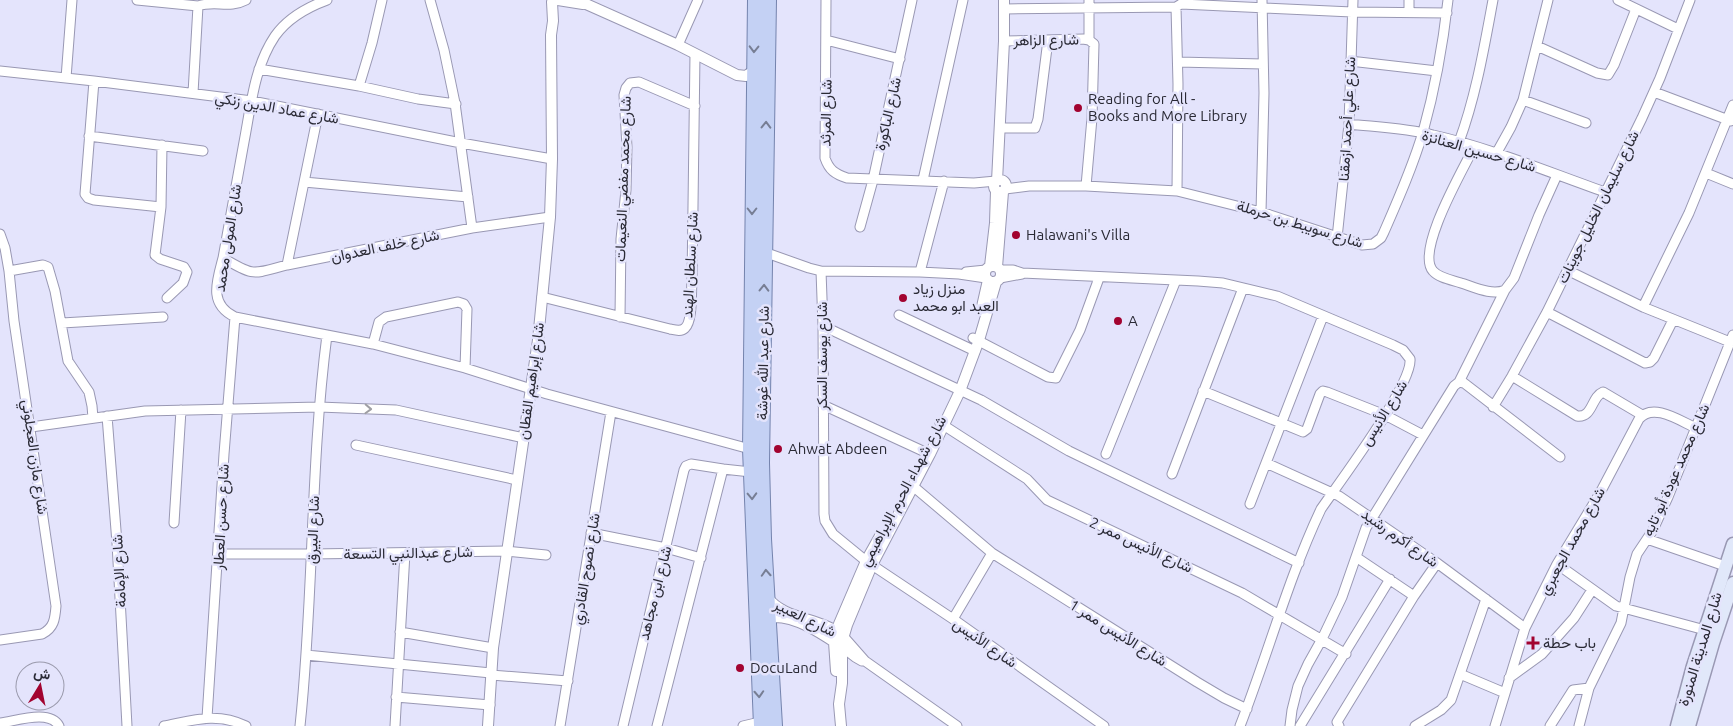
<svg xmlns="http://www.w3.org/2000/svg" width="1733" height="726" viewBox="0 0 1733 726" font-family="Ubuntu,Vazirmatn,sans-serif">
	<rect width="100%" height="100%" fill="#e4e4fc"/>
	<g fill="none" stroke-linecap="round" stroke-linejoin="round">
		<defs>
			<path id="minor" d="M137 0 198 6 193 93
				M327 0C308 7 287 19 275 36 254 67 251 106 244 142 237 180 230 219 223 258 217 281 208 304 235 317L373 344 465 368 547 394 750 449
				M430 0 444 50 455 103 472 228
				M826 0 825 158C829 170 835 174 847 178L974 183 996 181
				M1618 0 1678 29
				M1181 4 1352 12 1447 13
				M198 6C215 0 229 9 246 0
				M1176 7 1178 84 1177 191
				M1005 9 1176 7 1181 4
				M1409 12V0
				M826 40 900 59
				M1089 40V0
				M1004 41 1083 39 1089 40 1094 44 1092 118 1086 186
				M678 45 698 0
				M1537 46 1597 73 1608 75 1614 65 1636 9
				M1350 61 1437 71
				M1178 62 1263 64
				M259 69 359 86 418 99 456 104
				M0 71 94 81 252 101 461 143 552 159
				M66 78 72 0
				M94 81 85 194 88 198 94 200 161 207
				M359 86 372 43 382 0
				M1654 92 1731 121
				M1523 100 1586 123
				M1349 124C1377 127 1406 128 1433 135 1491 148 1548 172 1605 192
				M1000 128H1035L1038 119 1048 40
				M89 136 203 151
				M1459 142C1476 96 1484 48 1493 0
				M162 145 161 207 155 255 160 259 184 267 187 272 183 283 167 298
				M1474 147C1464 168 1415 251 1433 271 1439 278 1452 280 1461 283 1474 287 1492 296 1505 290
				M1496 154 1511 127 1523 100 1548 0
				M1706 173 1733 184
				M923 180 963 0
				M304 182 468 197
				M1005 189 1029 186H1086L1177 191 1261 212 1362 245 1373 244 1381 238 1384 232C1398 200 1413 166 1423 132 1435 89 1443 44 1448 0
				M1261 212 1264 93 1262 0
				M860 227 873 180 912 0
				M0 234 5 248 9 271 14 321 56 606C55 619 54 628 42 634L0 640
				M1337 238 1349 124 1353 0
				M764 252 809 268 821 271 920 272 959 274 986 278
				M223 258C255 277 252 274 287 265L472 228 550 217
				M287 265 318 114
				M1000 270H1013L1022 273 1198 281 1223 283 1277 296 1393 345 1403 350 1410 359C1413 384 1339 483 1321 509 1288 579 1268 654 1240 726
				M1567 270 1643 307 1730 342
				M9 271 43 265 48 267 55 291 68 361 89 392 92 406 93 418
				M821 271 823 326 824 514 825 521 833 534 866 561 953 619 1104 726
				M920 272 944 181
				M966 272 986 270
				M1000 278 1022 274
				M542 297 670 329C675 330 681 332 685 328 693 321 691 291 692 281L695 54
				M1643 307 1689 213 1733 105
				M1547 312 1645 363 1650 362 1654 358 1673 320
				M899 315 975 351
				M620 317 621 239 626 190 627 147 624 95 626 88 630 83 639 82 695 106
				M62 323 163 317
				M823 326 981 400 1069 451 1299 563
				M973 338 1048 377 1056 378 1080 330 1099 278
				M373 344 379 322 386 317 458 302 464 304 467 309 465 368
				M1512 376 1577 416C1593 418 1591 397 1603 392L1642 415
				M1459 382 1464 383 1560 457
				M1203 391 1303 432 1307 429 1320 394 1323 391 1327 392 1385 415 1423 435
				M823 405 925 452
				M1493 407 1512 376 1547 312 1642 118 1660 78 1690 0
				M107 416 117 543 127 726
				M940 423 1027 479 1047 500 1242 593 1346 654
				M31 427 145 411 319 407 396 410 524 438
				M356 445 517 480
				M1106 454 1176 280
				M1266 463 1339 496 1437 563 1525 628
				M723 469 751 472
				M1172 474 1243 288
				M914 487 992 553 1197 682 1224 698 1247 709
				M1250 504 1323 316
				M174 523 181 410
				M591 533 666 548 701 558
				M1647 539 1725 566
				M219 554H312L506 551 546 555
				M1356 557 1414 596
				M1557 564 1616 606 1705 630
				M953 619 992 553
				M400 632 493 648
				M843 636 865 661 957 726
				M842 647 855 657 862 661
				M306 655 491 673
				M1460 674 1505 693
				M491 675 568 681
				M1509 678 1542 654 1574 618 1592 590
				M396 697 490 705
				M207 718 224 454 235 317
				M0 723C16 721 50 709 59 726
				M164 726C194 720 217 712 246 726
				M300 726C314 596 310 465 327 335
				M395 726 405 553
				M560 726 611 412
				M623 726 684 470 686 466 691 464 723 469 657 726
				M743 726 760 722
				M1290 726 1292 710 1298 686 1308 664 1322 639 1342 597 1366 528 1454 386 1459 382 1505 290 1514 278 1539 215 1557 175
				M1300 726 1390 579
				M1339 726 1337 722 1414 596 1437 563
				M1415 726 1441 710 1451 700 1486 599
				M1495 726 1525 628 1557 564 1600 493 1639 419C1653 402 1680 421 1696 428
				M1550 726 1573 690 1589 688
				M1579 726 1589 688 1621 623 1630 577 1637 554 1653 530 1668 497 1733 335"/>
			<path id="tertiary" d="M558 0 583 4
				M577 0 678 45 737 75 746 76 753 71
				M994 186a6 6 0 1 1 12 0a6 6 0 1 1-12 0Z
				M997 181 1004 41V0
				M985 274a8 8 0 1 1 16 0a8 8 0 1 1-16 0Z
				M990 266 995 223 996 191
				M997 267 1003 192
				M981 311 988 280
				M768 598C783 619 820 618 840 634
				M769 624 773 617C796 616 821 633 839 645
				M836 671 834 642 836 631 866 561 880 536
				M488 726 493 648 538 340 550 217 552 159 551 35 553 21 552 2
				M841 726 839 704 842 683V642L847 625 872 565 930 454 960 391 979 340 996 282"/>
			<path id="secondary" d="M1677 726 1693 666 1733 544
				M1689 726 1713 643 1733 583"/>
			<path id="primary" d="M755 0 750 449 761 726
				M769 0 762 463 764 539 775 726"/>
		</defs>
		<use href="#minor" stroke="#9998b3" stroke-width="11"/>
		<use href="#tertiary" stroke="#9998b3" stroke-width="12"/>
		<use href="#secondary" stroke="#9998b3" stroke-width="15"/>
		<use href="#primary" stroke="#7483ad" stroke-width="16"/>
		<use href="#minor" stroke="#fff" stroke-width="9"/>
		<use href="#tertiary" stroke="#fff" stroke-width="10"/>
		<use href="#secondary" stroke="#e1e8fa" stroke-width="12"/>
		<use href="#primary" stroke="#c4d1f4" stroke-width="14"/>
	</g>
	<defs><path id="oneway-chevron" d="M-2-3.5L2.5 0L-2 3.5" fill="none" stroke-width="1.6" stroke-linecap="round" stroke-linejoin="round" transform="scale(1.25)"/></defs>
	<g stroke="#777e94">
		<use href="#oneway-chevron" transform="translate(754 49) rotate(91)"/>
		<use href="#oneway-chevron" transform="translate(766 125) rotate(-89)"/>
		<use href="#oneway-chevron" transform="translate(752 211) rotate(90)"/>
		<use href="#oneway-chevron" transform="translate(764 288) rotate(-89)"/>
		<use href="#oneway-chevron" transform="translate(752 496) rotate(88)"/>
		<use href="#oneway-chevron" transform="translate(766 573) rotate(-93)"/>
		<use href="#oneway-chevron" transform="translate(759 694) rotate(87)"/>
	</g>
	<use stroke="#9f9fa4" href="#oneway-chevron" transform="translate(368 409) rotate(2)"/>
	<g fill="#a20330" stroke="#e4e4fc" stroke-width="2">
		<circle cx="1078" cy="108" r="5"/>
		<circle cx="1016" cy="235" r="5"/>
		<circle cx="903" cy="298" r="5"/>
		<circle cx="1118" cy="321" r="5"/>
		<circle cx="778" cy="449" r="5"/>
		<path d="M1530.5 635.5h5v5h5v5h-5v5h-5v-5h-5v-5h5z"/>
		<circle cx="740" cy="668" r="5"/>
	</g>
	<g text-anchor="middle" stroke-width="5" stroke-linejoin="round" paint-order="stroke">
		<g font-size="15" fill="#2a2a35" stroke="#e4e4fc">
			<text transform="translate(1046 40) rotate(-1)" y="5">شارع الزاهر</text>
			<text transform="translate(277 108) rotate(10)" y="5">شارع عماد الدين زنكي</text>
			<text transform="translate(826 113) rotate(-89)" y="5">شارع المرثد</text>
			<text transform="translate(888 114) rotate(-77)" y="5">شارع الباكورة</text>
			<text transform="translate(1347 119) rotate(-87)" y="5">شارع علي أحمد ازمقنا</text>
			<text transform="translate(1479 151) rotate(16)" y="5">شارع حسين العنانزة</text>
			<text transform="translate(623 179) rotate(-88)" y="5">شارع محمد مفضي النعيمات</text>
			<text transform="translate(1598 207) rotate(-64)" y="5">شارع سليمان الخليل جوينات</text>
			<text transform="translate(1300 224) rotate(17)" y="5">شارع سويبط بن حرملة</text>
			<text transform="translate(228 238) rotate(-81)" y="5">شارع المولى محمد</text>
			<text transform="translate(385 246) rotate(-12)" y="5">شارع خلف العدوان</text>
			<text transform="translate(690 265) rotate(-87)" y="5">شارع سلطان الهند</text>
			<text transform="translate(822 356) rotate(-90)" y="5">شارع يوسف السكر</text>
			<text transform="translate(763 363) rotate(-89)" y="5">شارع عبد الله غوشة</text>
			<text transform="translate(531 381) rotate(-82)" y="5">شارع إبراهيم القطان</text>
			<text transform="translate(1384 413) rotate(-58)" y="5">شارع الأنيس</text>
			<text transform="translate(35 457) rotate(82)" y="5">شارع مازن العجلوني</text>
			<text transform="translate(1676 470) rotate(-66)" y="5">شارع محمد عودة أبو تايه</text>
			<text transform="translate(903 491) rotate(-62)" y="5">شارع شهداء الحرم الإبراهيمي</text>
			<text transform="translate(221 517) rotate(-87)" y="5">شارع حسن العطار</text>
			<text transform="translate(313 530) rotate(-88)" y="5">شارع البيرق</text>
			<text transform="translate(1400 538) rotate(35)" y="5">شارع أكرم رشيد</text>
			<text transform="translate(1572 541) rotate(-61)" y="5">شارع محمد الجعبري</text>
			<text transform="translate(1141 545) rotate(25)" y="5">شارع الأنيس ممر 2</text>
			<text transform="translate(408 553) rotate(-1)" y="5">شارع عبدالنبي التسعة</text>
			<text transform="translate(586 569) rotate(-81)" y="5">شارع نصوح القادري</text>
			<text transform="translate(119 571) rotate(-93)" y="5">شارع الإمامة</text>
			<text transform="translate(655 593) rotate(-76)" y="5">شارع ابن مجاهد</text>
			<text transform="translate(805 618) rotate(26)" y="5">شارع العبير</text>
			<text transform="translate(1118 633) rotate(32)" y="5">شارع الأنيس ممر 1</text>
			<text transform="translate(985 643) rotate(35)" y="5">شارع الأنيس</text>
			<text transform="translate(1700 649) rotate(-73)" y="5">شارع المدينة المنورة</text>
		</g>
		<g font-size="15" fill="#2a2a35" stroke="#e4e4fc" text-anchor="start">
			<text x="1088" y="104">Reading for All -<tspan x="1088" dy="17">Books and More Library</tspan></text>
			<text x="1026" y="240">Halawani's Villa</text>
			<text x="913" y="294">منزل زياد<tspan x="913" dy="17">العبد ابو محمد</tspan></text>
			<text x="1128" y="326">A</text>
			<text x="788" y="454">Ahwat Abdeen</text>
			<text x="1543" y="648">باب حطة</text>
			<text x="750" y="673">DocuLand</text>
		</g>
	</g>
	<g transform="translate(40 686) rotate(10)"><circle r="24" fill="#e4e4fc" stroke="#9a9aac"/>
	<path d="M0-4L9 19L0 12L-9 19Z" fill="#a20330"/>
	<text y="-8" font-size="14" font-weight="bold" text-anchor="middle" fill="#2a2a35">ش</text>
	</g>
</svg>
